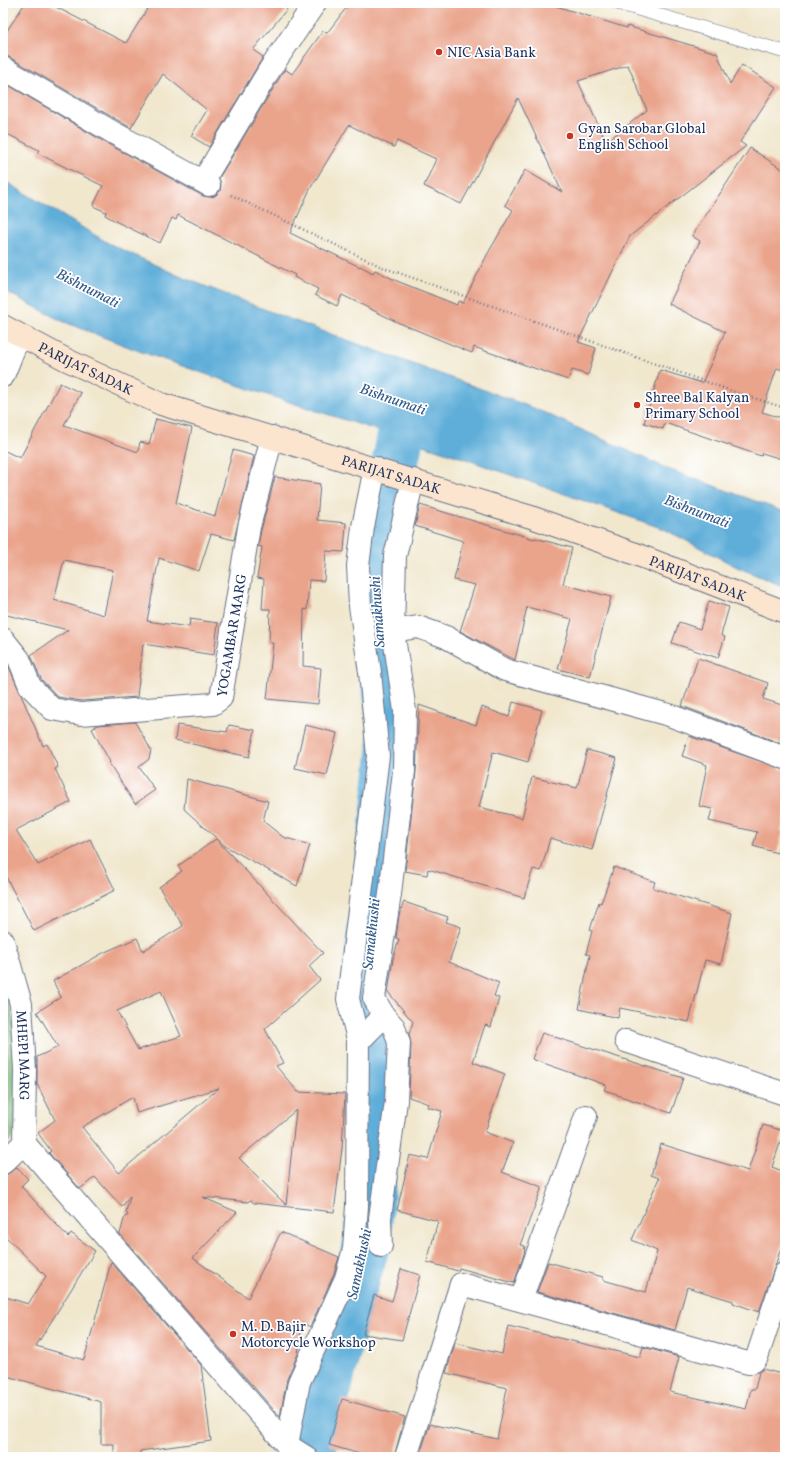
<svg xmlns="http://www.w3.org/2000/svg" width="788" height="1460" viewBox="0 0 788 1460" font-family="Vollkorn,serif">
	<rect width="100%" height="100%" fill="#fff"/>
	<filter id="ink" filterUnits="userSpaceOnUse"><feTurbulence type="fractalNoise" baseFrequency=".025" numOctaves="2"/><feDisplacementMap in="SourceGraphic" scale="8" xChannelSelector="R" yChannelSelector="G"/><feConvolveMatrix kernelMatrix="1 2 1 2 8 2 1 2 1" color-interpolation-filters="sRGB"/></filter>
	<filter id="wash" filterUnits="userSpaceOnUse"><feTurbulence type="fractalNoise" baseFrequency=".012" numOctaves="4" result="noise"/><feDisplacementMap in="SourceGraphic" scale="16" xChannelSelector="R" yChannelSelector="G"/><feGaussianBlur stdDeviation="0.9" result="paint"/><feColorMatrix in="noise" values="0 0 0 0 0 0 0 0 0 0 0 0 0 0 0 0 0 1.4 0 .05"/><feComposite in="paint" operator="in"/></filter>
	<g filter="url(#wash)">
		<rect width="100%" height="100%" fill="#f0e7cd"/>
		<path fill="#7cb675" stroke="#4c726a" d="M3 984 9 998 23 1071 13 1137 3 1148Z"/>
		<path fill="#5faed9" stroke="#3d6e9c" d="M3 180 108 243 179 276 284 317 536 409 668 469 785 512V587L739 568 664 529 454 455 246 388 139 351 62 321 3 290Z"/>
		<g fill="none" stroke-linecap="round" stroke-linejoin="round">
			<path stroke="#5faed9" stroke-width="47" d="M311 1457 348 1308 367 1243 383 1057 363 1002 391 750V727L380 647 374 567 407 404"/>
		</g>
		<g id="blocks">
			<path fill="#eaa48c" fill-rule="evenodd" d="M25 3H48L126 43 151 3H292L253 50 263 57 209 147 191 136 207 110 163 74 131 128 9 57 3 56V37Z
				M350 3H546L627 28V26L717 53 730 84 742 65 776 87 740 142 746 146 630 236 578 342 596 348 588 375 572 370 568 380 474 347 472 353 397 322 342 295 337 306 315 295 318 289 294 277 295 275 178 215 176 220 172 218 160 243 117 222 105 215 106 212 93 206 103 186 37 153 39 150 3 132V82L108 144 203 196 209 197 215 196 220 191 221 185 219 178 285 69 292 74 323 31 327 33ZM628 65 647 110 606 142 578 81ZM518 98 562 192 525 170 505 205 513 210 487 255 463 303 458 301 457 305 397 281 375 270 373 273 360 266V267L290 233 310 189 349 125 394 147 397 141 436 159 424 186 461 204Z
				M750 148 785 171V371L777 368 762 412 785 419V460L762 453 761 456 665 423 663 429 644 423 660 370 702 383 725 332 669 304 700 241 692 236Z
				M60 383 81 393 64 425 138 452 140 442 149 444 156 419 192 428 176 503 215 516 233 450 254 456 234 540 211 534 199 571 159 558 147 621 189 627 190 619 218 623 214 655 143 644 137 697 82 701 58 697 41 679 31 655 68 630 3 614V450L20 458ZM64 560 113 570 104 615 54 600Z
				M275 477 320 484 317 520 346 523 344 552 326 551 324 581 309 580 307 610 304 609 303 666 321 668 318 704 267 699 273 643H269L270 609H262L264 579 257 578 262 547 258 546 261 530Z
				M420 505 534 539 535 538 572 548 563 584 611 597 590 677 558 669 572 619 527 607 515 660 460 631 475 585 454 580 463 541 415 526Z
				M709 601 729 607 721 635 725 637 718 658 672 643 679 622 700 629Z
				M698 658 768 683 763 699 785 706V745L682 706Z
				M3 659 9 667 43 746 47 744 58 767 55 769 71 802 16 830 38 865 90 839 115 890 34 931 3 871Z
				M513 702 542 710 528 762 493 752 479 807 522 818 532 777 577 788 587 750 617 758 592 850 550 838 541 871 533 869 524 898 428 869 427 875 405 871 416 772 419 705 476 725 482 707 509 717Z
				M135 722 151 750 149 759 139 767 155 790 135 804 109 763 110 762 92 729 98 725Z
				M177 725 227 732 229 725 255 730 249 757 175 740Z
				M305 725 337 733 327 775 295 768Z
				M689 736 785 770V814L781 831 783 832 777 853 753 846 757 832 709 821 712 809 699 806 707 765 682 756Z
				M187 779 268 801 263 821 283 837 310 845 297 886 225 846 184 809Z
				M216 839 323 953 309 966 320 980 265 1029 283 1063 276 1066 298 1092 345 1094 342 1149 334 1212 254 1203 250 1200 248 1202 202 1197 237 1212 193 1258 248 1298 281 1232 339 1257 334 1274 310 1327 302 1322 298 1354 287 1379 280 1417 120 1234 124 1219 128 1215 126 1212 130 1196 122 1207 95 1177 80 1189 49 1153 51 1151 38 1133 55 1120 37 1084V1057L58 1047 37 1012 61 997 53 981 105 952 137 938 143 951 183 926 159 887 182 871 178 866ZM161 991 181 1036 138 1050 117 1011ZM219 1088 119 1173 82 1127 133 1097 137 1113ZM296 1110 286 1205 239 1158Z
				M614 867 655 882 653 888 732 913 721 964 705 960 689 1022 620 1008 618 1018 579 1009 590 955 586 954 592 931 590 930 599 902 601 903Z
				M404 902 448 917 446 922 461 927 449 962 499 983 494 996 499 998 491 1027 485 1025 473 1062 505 1074 485 1132 513 1143 502 1172 542 1187 520 1245 525 1246 524 1254 514 1283 459 1268 458 1271 427 1262 438 1221 397 1210 410 1155 428 1159 442 1111 427 1107 429 1104 409 1097 411 1044 409 1034 413 1022 388 992 393 959 399 939 396 938 399 915Z
				M542 1033 683 1078 671 1113 617 1095V1094L604 1090 606 1085 532 1059Z
				M763 1125 784 1131 772 1167 785 1172V1237L759 1312 733 1303V1301L687 1287 675 1330 537 1292 548 1262 603 1277V1280L646 1292 657 1251 632 1240 659 1178 651 1175 661 1144 748 1171Z
				M17 1167 28 1179 21 1186 68 1237 71 1233 95 1251 36 1346 84 1360 111 1262 201 1365 211 1441 140 1451V1457H114V1444H101V1402L3 1375V1296L28 1304 46 1276 3 1234V1175L11 1172Z
				M401 1269 420 1275 402 1340 363 1334 374 1295 392 1301Z
				M508 1326 640 1357 643 1347 679 1357 670 1392 746 1409 751 1389H755L759 1372 763 1369 785 1375V1457H419L430 1424 497 1439 507 1388 446 1373 455 1343 502 1354Z
				M342 1399 405 1417 394 1457H370L329 1445Z"/>
		</g>
	</g>
	<g filter="url(#ink)">
		<use href="#blocks" fill-opacity="0" stroke="#666f85" stroke-width="1"/>
		<g fill="none" stroke-linecap="round" stroke-linejoin="round">
			<defs>
				<path id="lane" d="M617 3 785 52"/>
				<g id="street">
					<path d="M3 68 114 133 209 185"/>
					<path d="M203 181 270 69 315 3"/>
					<path d="M3 376 19 336"/>
					<path d="M393 631 418 627 446 637 505 670 669 715 785 758"/>
					<path id="s1" d="M3 639 19 659 30 686 52 709 81 714 213 704 221 698 249 527 272 437"/>
					<path id="s2" d="M3 941 21 1004 25 1070 24 1143 3 1163"/>
					<path d="M358 1039 348 999 378 756 370 672 360 606 358 566 363 527 375 468"/>
					<path d="M626 1041 785 1094"/>
					<path d="M24 1143 287 1445 306 1457"/>
					<path d="M381 1246 380 1218 396 1101 399 1043 394 1027 384 1016 374 998 390 894 404 771 405 711 393 631 395 556 413 480"/>
					<path d="M521 1300 586 1116"/>
					<path d="M287 1445 299 1382 346 1278 354 1249 357 1206 358 1039 364 1036 384 1016"/>
					<path d="M406 1457 461 1284 748 1363 754 1361 757 1357 785 1273"/>
				</g>
				<g id="secondary">
					<path id="s3" d="M3 326 67 360 161 404 531 517 633 553 785 612"/>
				</g>
			</defs>
			<use href="#lane" stroke="#666f85" stroke-width="14"/>
			<use href="#street" stroke="#666f85" stroke-width="24"/>
			<use href="#secondary" stroke="#666f85" stroke-width="24"/>
			<path stroke="#666f85" stroke-width="2.5" stroke-dasharray="1 3" stroke-linecap="butt" d="M231 195 382 267 729 390 785 408"/>
			<use href="#lane" stroke="#fff" stroke-width="13"/>
			<use href="#street" stroke="#fff" stroke-width="22"/>
			<use href="#secondary" stroke="#fbe5cf" stroke-width="22"/>
		</g>
	</g>
	<g fill="#c8321e" stroke="#fff" stroke-width="1.5">
		<circle cx="439" cy="52" r="4"/>
		<circle cx="570" cy="136" r="4"/>
		<circle cx="637" cy="405" r="4"/>
		<circle cx="233" cy="1334" r="4"/>
	</g>
	<g text-anchor="middle" stroke-width="3.5" stroke-linejoin="round" paint-order="stroke">
		<g font-size="14" fill="#1b2f5e" stroke="#fff" text-anchor="start">
			<text x="447" y="57">NIC Asia Bank</text>
			<text x="578" y="133">Gyan Sarobar Global<tspan x="578" dy="16">English School</tspan></text>
			<text x="645" y="402">Shree Bal Kalyan<tspan x="645" dy="16">Primary School</tspan></text>
			<text x="241" y="1331">M. D. Bajir<tspan x="241" dy="16">Motorcycle Workshop</tspan></text>
		</g>
		<g font-size="14" fill="#1b2f5e" stroke="#fff">
			<text dy="5" stroke="none"><textPath href="#s3" startOffset="93">PARIJAT SADAK</textPath></text>
			<text dy="5" stroke="none"><textPath href="#s3" startOffset="417">PARIJAT SADAK</textPath></text>
			<text dy="5" stroke="none"><textPath href="#s3" startOffset="741">PARIJAT SADAK</textPath></text>
			<text dy="5" stroke="none"><textPath href="#s1" startOffset="322">YOGAMBAR MARG</textPath></text>
			<text dy="5" stroke="none"><textPath href="#s2" startOffset="117">MHEPI MARG</textPath></text>
		</g>
		<g font-size="15" font-style="italic" fill="#335b89" stroke="#fff">
			<text transform="translate(88 288) rotate(27)" y="5">Bishnumati</text>
			<text transform="translate(393 399) rotate(19)" y="5">Bishnumati</text>
			<text transform="translate(697 511) rotate(21)" y="5">Bishnumati</text>
			<text transform="translate(377 612) rotate(-94)" y="5">Samakhushi</text>
			<text transform="translate(371 934) rotate(-84)" y="5">Samakhushi</text>
			<text transform="translate(359 1264) rotate(-78)" y="5">Samakhushi</text>
		</g>
	</g>
	<rect width="788" height="1460" fill="none" stroke="#fff" stroke-width="16"/>
</svg>
